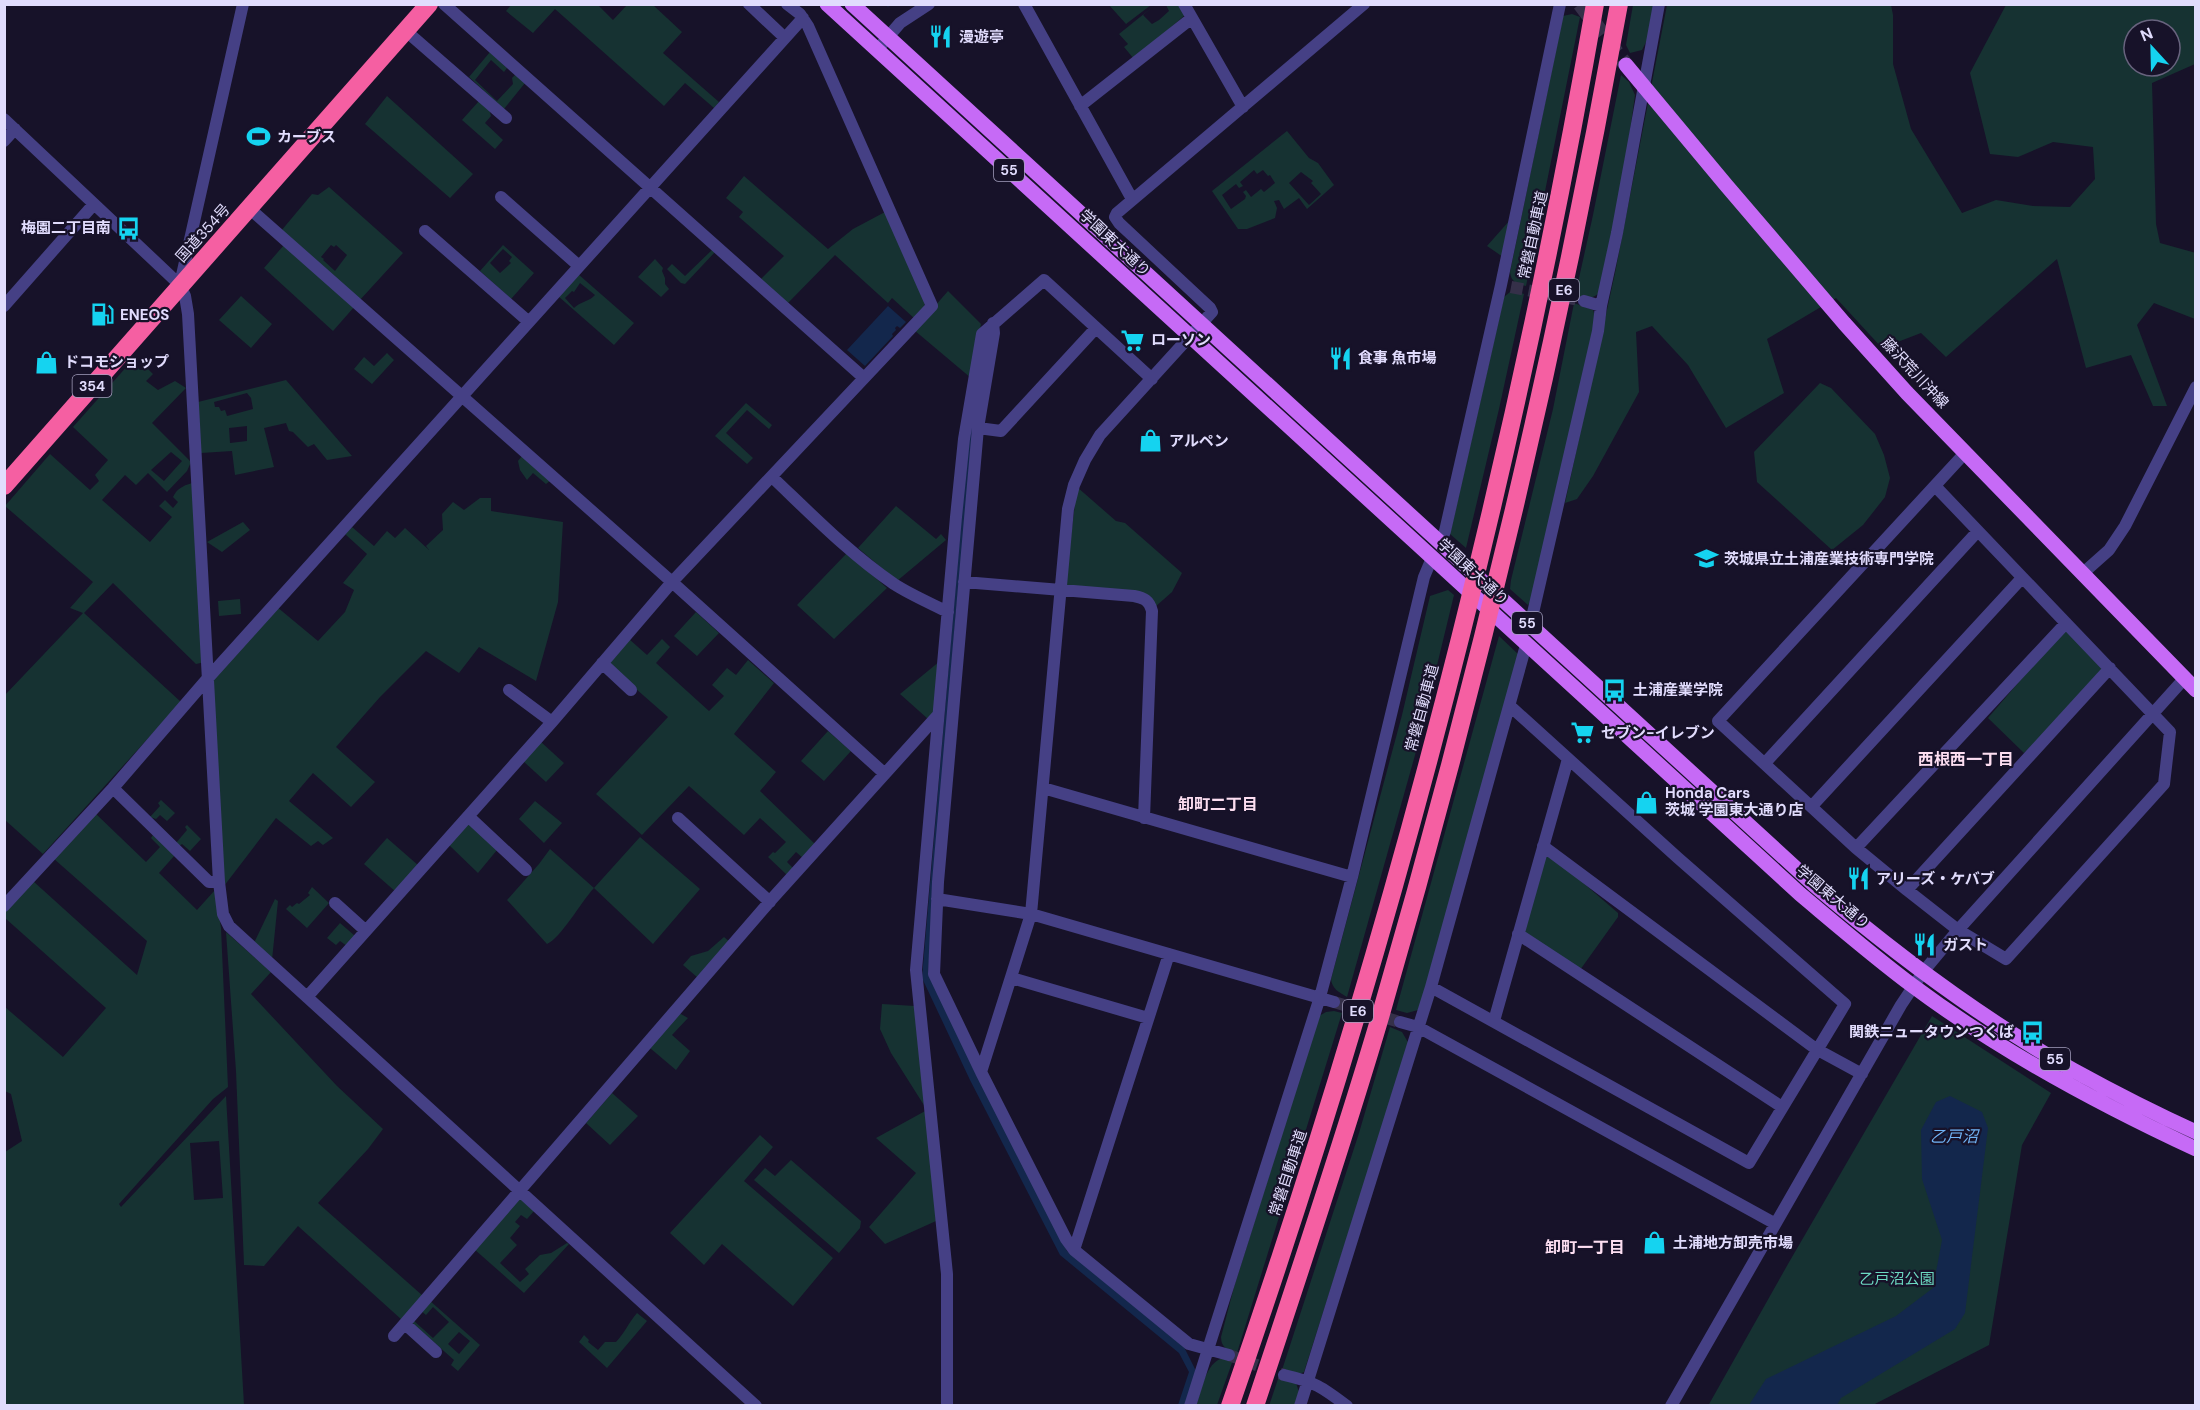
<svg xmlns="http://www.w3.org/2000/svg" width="2200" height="1410" viewBox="0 0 2200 1410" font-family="'DM Sans','Noto Sans JP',sans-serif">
	<rect width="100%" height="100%" fill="#171229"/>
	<path fill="#163232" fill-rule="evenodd" d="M511 5H598L613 20 627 5H653L682 32 663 53 719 102 714 108 685 83 664 106 555 9 533 33 506 11Z
		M1109 5H1151L1126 24Z
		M1155 5 1143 15 1152 24 1159 20 1169 11 1166 5H1181L1184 16 1134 59 1124 47 1128 44 1119 34Z
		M1633 5H1654L1648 38 1642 50 1630 53 1626 45Z
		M1667 5H1891L1893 15V64L1911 129 1962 213 1996 200 2033 206 2070 207 2095 179 2093 147 2053 142 2018 157 1990 154 1970 73 2006 5H2195V64L2152 83 2156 224 2160 243 2196 253 2195 319 2154 303 2137 325 2167 406H2153L2131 355 2086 368 2057 259 1946 357 1921 333 1882 348 1836 298 1767 339 1784 393 1726 428 1688 365 1652 326 1636 332 1639 392 1593 476 1577 499 1565 503 1615 273ZM2134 30H2170V66H2134Z
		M1572 14 1580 17 1526 286C1517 284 1511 282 1510 272L1563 16Z
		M490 52 507 68 504 72 491 60 475 80 497 101 513 84 512 78 516 74 525 83 504 109 469 77Z
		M1621 75 1629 82 1635 95 1624 174 1599 293C1591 300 1585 299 1575 296L1593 215Z
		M387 96 473 174 450 198 365 124Z
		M479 101 489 109 491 116 485 123 503 140 495 149 462 120Z
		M1287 131 1309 158 1318 163 1334 185 1307 209 1299 198 1284 209 1279 200 1274 201 1277 208 1275 218 1247 229H1238L1212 191ZM1254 170 1257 174 1263 170 1268 176 1270 175 1275 183 1264 192 1261 189 1251 197 1246 190 1243 192 1246 196 1245 199 1231 209 1222 195 1236 184 1239 188 1243 186 1240 182ZM1301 172 1313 181 1311 183 1321 194 1309 205 1289 183Z
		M744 176 828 249 853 229 885 212 925 302 924 307 915 319 892 298 888 303 835 255 787 304 760 280 784 256 739 217 743 212 726 198Z
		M329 187 403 253 359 301 281 231 312 194 318 195ZM331 245 334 247 336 245 347 255 335 271 323 260 324 259 321 257Z
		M1510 220 1503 257 1487 246Z
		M284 245 355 306 333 331 264 268Z
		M503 245 534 273 511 299 480 271ZM503 249 512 257 509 261 511 263 500 273 490 263Z
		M713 249 715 252 685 284 681 283 667 269 672 264 685 276Z
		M655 259 663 268 662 271 665 278V284L669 289 661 297 638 277Z
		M578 274 634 323 614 345 558 296ZM580 283 595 295C589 302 581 301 574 308L565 298 572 291 574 292Z
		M948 291 981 324 971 378 914 330Z
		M1517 291 1524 294 1499 409 1466 548 1450 534 1504 297 1510 292Z
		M241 296 272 324 251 348 219 320Z
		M1574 303 1593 310 1595 316V331L1533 597 1528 605 1510 589 1511 580 1553 409Z
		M387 353 394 360 372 384 354 369 364 357 374 366Z
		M129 364 135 365 140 370 148 369 153 374 146 381 158 390 175 381 186 388 152 423 191 462 187 471 167 492 148 473 136 485 125 475 102 500 150 542 172 517 159 506 165 500 173 508 178 502 173 497C177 489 182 486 192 483L205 662 196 664 113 583 84 613 181 702 43 854 5 820V695L83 613 70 608 93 582 5 506 50 454 90 490 99 481 95 475 108 460 73 427ZM171 452 182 461 164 481 151 470Z
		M286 380 352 456 327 460 314 444 308 447 293 432 289 431 286 423 264 428 274 467 235 475 232 451 201 453 198 402ZM247 393 251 398 253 409 227 416 225 410 221 411 219 407H215L214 402ZM247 426V441L230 443 229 428Z
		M1820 383 1831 388 1875 434 1884 455 1890 478 1885 497 1863 525 1832 550 1757 482 1754 452Z
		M746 403 772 425 769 429 747 410 726 433 753 458 747 464 715 436Z
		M522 456 551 480 546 484 533 473 527 480 520 470 518 461Z
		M1077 487 1116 521 1125 523 1182 573 1172 592 1155 607 1065 586Z
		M480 498H491V511L563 522 558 602 536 681 479 647 459 673 426 651 380 697 336 747 375 782 351 807 313 773 289 801 333 838 323 845 318 841 311 846 276 818 224 886 213 679 277 607 318 641 345 612 354 590 343 583 367 554 345 534 352 527 374 546 387 531 395 538 405 528 429 550 426 546 443 530 442 514 453 502 464 510Z
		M896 506 936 539 941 534 946 540 897 581 858 548Z
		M243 522 250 530 222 552 207 542Z
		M847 553 887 588 834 639 797 605Z
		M1448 590 1454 595 1417 748 1347 997C1339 992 1332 989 1331 979L1402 715 1430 596Z
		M240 599 241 614 219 616 218 601Z
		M696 612 719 633 697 656 674 636Z
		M2066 627 2108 671 2024 753 1988 718Z
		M1499 636 1519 655 1428 985 1418 1010 1407 1013 1396 1010Z
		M629 639 647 655 662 639 670 647 656 663 709 711 724 696 712 685 727 668 736 675 748 660 774 683 734 734 776 772 760 791 816 845 803 858 796 852 787 862 793 868 787 875 768 857 773 852 775 853 786 842 760 818 744 835 689 786 642 835 596 794 668 717 611 667 610 662Z
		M940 661 934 713 928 719 900 694Z
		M828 731 851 751 824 781 801 761Z
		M541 742 564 763 546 782 523 761Z
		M161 800 175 813 167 821 160 815 156 819 150 817 160 806 158 803Z
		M535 801 562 823 544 843 519 819Z
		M95 813 146 862 160 847 151 838 153 835 175 855 159 873 197 910 215 890 221 928 228 1087 213 1099 119 1204 121 1207 226 1096 244 1405H5V1152L22 1141 11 1094 5 1091V1007L63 1057 106 1008 5 918V912L33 881 137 975 147 941 53 858ZM219 1141 223 1198 194 1200 190 1143Z
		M469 823 497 850 478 873 449 845Z
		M187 825 201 839 190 851 182 844 179 846 176 843 187 830 185 827Z
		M640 837 700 889 653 944 594 888C581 902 561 938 547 944L507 900 539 864 550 849 594 888Z
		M387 838 419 866 396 892 364 864Z
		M1544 849 1618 913V917L1580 970 1521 933Z
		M312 887 329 903 307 928 286 909 290 905 292 907 297 903 299 904 310 895 308 893Z
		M275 899 278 901 272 960 254 943Z
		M340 923 355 936 347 946 340 941 336 945 327 938Z
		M226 932 271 972 251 994 337 1086 383 1129 368 1149 318 1203 423 1296 402 1320 298 1226 264 1266 244 1265 236 1071Z
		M724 937 730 942 697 977 683 965 691 956 708 951Z
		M882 1004 915 1006 927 1110 936 1221 885 1244 869 1227 916 1173 876 1138 927 1110 891 1053 880 1029Z
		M1334 1011 1342 1013 1237 1353C1228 1350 1221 1348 1221 1337L1234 1287 1319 1016 1326 1012Z
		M679 1013 688 1018 672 1035 690 1051 676 1070 650 1048Z
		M1932 1016 2051 1093 2022 1145 1989 1345 1873 1405 1708 1406 1788 1264Z
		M1390 1027 1402 1032 1409 1044 1304 1372 1297 1375 1282 1370 1359 1133Z
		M612 1093 638 1116 610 1145 586 1123Z
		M760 1135 773 1147 744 1181 833 1258 793 1306 722 1244 704 1265 670 1233Z
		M791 1160 861 1221 860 1228 839 1253 754 1180 765 1168 775 1176Z
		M518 1200H522L534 1211 527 1219 521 1215 515 1222 520 1226 510 1238 517 1245 500 1263 520 1282 529 1274 525 1269 540 1255 551 1253 567 1243 569 1244 524 1293 474 1249Z
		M429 1300 480 1345 458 1371 451 1365 454 1360 411 1322 413 1320 433 1338 449 1322 433 1307 426 1315 420 1310ZM459 1332 470 1341 459 1354 448 1344Z
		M637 1313 647 1321 607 1368 579 1342 584 1335 589 1340 588 1342 598 1350 605 1342H616C624 1334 629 1322 637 1313Z
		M1223 1358 1233 1360 1217 1405 1196 1406C1202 1390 1205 1363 1223 1358Z
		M1279 1376 1296 1383 1299 1392 1295 1405 1269 1406Z"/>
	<path fill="#13274c" d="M888 306 906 322 900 328 897 326 895 328 896 330 892 334 893 336 865 366 847 350Z
		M985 340 956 611 928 974 1030 1174 1067 1251 1184 1347 1196 1371 1185 1405H1178L1189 1372 1179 1353 1060 1255 970 1080 922 978 967 452Z
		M1950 1096 1982 1112 1988 1128 1965 1313 1955 1329 1841 1398 1837 1405H1749L1766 1379 1896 1316 1933 1288 1942 1240 1922 1179 1921 1130 1936 1102Z"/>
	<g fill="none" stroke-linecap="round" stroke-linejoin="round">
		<path stroke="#13274c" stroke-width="3" d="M888 4V5"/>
		<path stroke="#353049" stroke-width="12" stroke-dasharray="12 6" stroke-linecap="butt" d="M1511 287 1584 301
			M1334 1002 1400 1022
			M1229 1355 1284 1375"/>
		<path stroke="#353049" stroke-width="15" stroke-dasharray="15 8" stroke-linecap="butt" d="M1580 4 1626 65"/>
		<path stroke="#454085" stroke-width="12" d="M444 4 864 378
			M749 4 784 37
			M1024 4 1132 199
			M1184 4 1243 107
			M406 31 506 118
			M877 50 900 23 929 4
			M1080 106 1192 18
			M4 119 180 285 185 296 188 314 219 882 223 914 229 926 756 1406
			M4 141 15 129
			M501 197 579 266
			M249 208 672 582 885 774
			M425 231 529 322
			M180 284 243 4
			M1584 301 1601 306
			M4 306 94 204
			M993 323 994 333 978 428 938 882 934 974 981 1072 1066 1239 1074 1250 1189 1344 1229 1355
			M978 428 1001 431 1096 328
			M772 477C811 514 850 554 894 584 911 595 930 603 948 612
			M1935 486 2170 732 2164 784 2006 959 1958 930 1907 890 1856 848 1718 721 1965 453
			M1440 544 1445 531 1501 285 1560 4
			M2082 574 2109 550 2125 526 2196 387
			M964 582 1134 596C1144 598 1149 600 1152 611L1144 818
			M1530 626 1598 331 1601 306 1617 233 1659 4
			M602 663 631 690
			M509 690 552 722
			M1765 763 1978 531
			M113 788 209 882H219
			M1043 788 1352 877
			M1812 806 2022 578
			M468 816 526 870
			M678 818 770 902
			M1543 846 1816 1049 1862 1074
			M1856 848 2066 623
			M1907 890 2110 668
			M937 899 1031 914 1334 1002
			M335 903 366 931
			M4 906 113 788 208 678 803 18
			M1518 934 1782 1107
			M1012 978 1148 1018
			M1431 987 1749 1163 1845 1004 1678 858 1510 706
			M307 997 552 722 672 582 932 306 808 26 800 14 787 4
			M1494 1021 1568 759
			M1400 1022 1418 1027 1774 1223
			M981 1072 1031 914 1068 509 1074 485 1085 460 1100 435 1212 312 1210 308 1119 223 1115 217 1117 213 1364 4
			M1074 1250 1169 954
			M405 1324 436 1352
			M394 1336 771 900 938 715
			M1284 1375C1315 1382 1322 1387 1347 1406
			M947 1406V1274L916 970 956 517 964 439 982 334 1044 280 1152 379
			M1190 1406 1320 997 1352 877 1424 577 1432 558
			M1300 1406 1431 987 1526 645
			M1671 1406 1901 1005 1923 972 1958 930 2184 679"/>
		<path stroke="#c66af6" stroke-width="15" d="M827 4 1800 894C1837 925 1874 957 1913 986 2000 1051 2097 1103 2196 1149
			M852 4 1813 884C1894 953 1980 1018 2073 1070 2113 1092 2154 1113 2196 1132
			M1626 65 1726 185 1844 323 1907 393 2196 690"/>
		<path stroke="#f55fa2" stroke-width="18" d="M4 486 429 4
			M1230 1406C1389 950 1512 480 1595 4
			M1255 1406C1297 1279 1340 1152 1378 1024 1476 689 1557 349 1619 4"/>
	</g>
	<defs>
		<symbol id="restaurant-bare" viewBox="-9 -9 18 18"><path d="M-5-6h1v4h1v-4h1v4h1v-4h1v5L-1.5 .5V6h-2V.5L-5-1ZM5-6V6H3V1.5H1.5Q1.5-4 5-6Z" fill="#15d3f0" stroke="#171229" stroke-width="2.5" paint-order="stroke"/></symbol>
		<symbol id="stadium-bare" viewBox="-9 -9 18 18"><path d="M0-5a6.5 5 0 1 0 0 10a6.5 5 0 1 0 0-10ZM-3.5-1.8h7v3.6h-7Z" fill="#15d3f0" stroke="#171229" stroke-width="2.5" paint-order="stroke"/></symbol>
		<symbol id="bus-bare" viewBox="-9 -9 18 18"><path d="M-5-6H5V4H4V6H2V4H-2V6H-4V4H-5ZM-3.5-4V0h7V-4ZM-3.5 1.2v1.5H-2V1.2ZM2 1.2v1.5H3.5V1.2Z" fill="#15d3f0" stroke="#171229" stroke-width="2.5" paint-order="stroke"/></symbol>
		<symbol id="fuel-bare" viewBox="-9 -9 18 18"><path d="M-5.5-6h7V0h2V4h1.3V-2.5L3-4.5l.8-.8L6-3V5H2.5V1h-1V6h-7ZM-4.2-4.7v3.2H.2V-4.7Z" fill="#15d3f0" stroke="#171229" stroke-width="2.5" paint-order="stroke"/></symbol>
		<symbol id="supermarket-bare" viewBox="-9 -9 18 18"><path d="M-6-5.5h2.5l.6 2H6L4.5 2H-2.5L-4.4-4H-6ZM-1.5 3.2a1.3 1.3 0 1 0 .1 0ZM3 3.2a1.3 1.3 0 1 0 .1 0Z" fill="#15d3f0" stroke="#171229" stroke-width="2.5" paint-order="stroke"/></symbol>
		<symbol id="shop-bare" viewBox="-9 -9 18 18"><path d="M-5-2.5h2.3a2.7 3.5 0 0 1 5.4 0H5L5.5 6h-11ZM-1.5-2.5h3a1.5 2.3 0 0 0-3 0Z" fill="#15d3f0" stroke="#171229" stroke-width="2.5" paint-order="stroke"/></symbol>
		<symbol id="university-bare" viewBox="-9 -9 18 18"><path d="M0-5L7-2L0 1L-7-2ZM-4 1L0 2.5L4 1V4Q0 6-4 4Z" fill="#15d3f0" stroke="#171229" stroke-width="2.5" paint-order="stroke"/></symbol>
	</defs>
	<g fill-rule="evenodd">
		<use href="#restaurant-bare" x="924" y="20" width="33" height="33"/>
		<use href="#stadium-bare" x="242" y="120" width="33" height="33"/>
		<use href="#bus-bare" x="112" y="212" width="33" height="33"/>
		<use href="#fuel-bare" x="86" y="298" width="33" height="33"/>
		<use href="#supermarket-bare" x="1116" y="324" width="33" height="33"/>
		<use href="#restaurant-bare" x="1324" y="342" width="33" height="33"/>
		<use href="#shop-bare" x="30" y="346" width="33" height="33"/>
		<use href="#shop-bare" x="1134" y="424" width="33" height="33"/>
		<use href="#university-bare" x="1690" y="542" width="33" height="33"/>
		<use href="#bus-bare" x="1598" y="674" width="33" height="33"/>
		<use href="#supermarket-bare" x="1566" y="716" width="33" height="33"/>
		<use href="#shop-bare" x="1630" y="786" width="33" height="33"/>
		<use href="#restaurant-bare" x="1842" y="862" width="33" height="33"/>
		<use href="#restaurant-bare" x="1908" y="928" width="33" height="33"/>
		<use href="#bus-bare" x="2016" y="1016" width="33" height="33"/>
		<use href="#shop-bare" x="1638" y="1226" width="33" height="33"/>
	</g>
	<g text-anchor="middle" stroke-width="4.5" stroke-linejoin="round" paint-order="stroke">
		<g fill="#171229" stroke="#a49fbd" stroke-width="1.5">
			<rect x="994" y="159" width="30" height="22" rx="4.5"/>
			<rect x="1549" y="279" width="30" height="22" rx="4.5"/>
			<rect x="72.5" y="375" width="39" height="22" rx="4.5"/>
			<rect x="1512" y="612" width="30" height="22" rx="4.5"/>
			<rect x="1343" y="1000" width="30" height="22" rx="4.5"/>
			<rect x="2040" y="1048" width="30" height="22" rx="4.5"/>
		</g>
		<g font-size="14" font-weight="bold" fill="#e1dcfd">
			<text x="1009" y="175">55</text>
			<text x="1564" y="295">E6</text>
			<text x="92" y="391">354</text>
			<text x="1527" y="628">55</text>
			<text x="1358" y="1016">E6</text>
			<text x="2055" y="1064">55</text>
		</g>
		<g font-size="15" font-weight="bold" fill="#e1dcfd" stroke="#171229" text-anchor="start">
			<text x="959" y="42">漫遊亭</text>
			<text x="277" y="142">カーブス</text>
			<text x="111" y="233" text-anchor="end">梅園二丁目南</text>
			<text x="120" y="320">ENEOS</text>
			<text x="1151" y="345">ローソン</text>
			<text x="1358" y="363">食事 魚市場</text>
			<text x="64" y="367">ドコモショップ</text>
			<text x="1169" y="446">アルペン</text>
			<text x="1724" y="564">茨城県立土浦産業技術専門学院</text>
			<text x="1633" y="695">土浦産業学院</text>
			<text x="1601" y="738">セブン-イレブン</text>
			<text x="1665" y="798">Honda Cars<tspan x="1665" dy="17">茨城 学園東大通り店</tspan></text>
			<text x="1876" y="884">アリーズ・ケバブ</text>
			<text x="1943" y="950">ガスト</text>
			<text x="2014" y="1037" text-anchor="end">関鉄ニュータウンつくば</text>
			<text x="1673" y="1248">土浦地方卸売市場</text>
		</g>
		<g font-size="15" fill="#e1dcfd" stroke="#171229">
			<text transform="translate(203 233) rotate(-48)" y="5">国道354号</text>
			<text transform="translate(1533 235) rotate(-78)" y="5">常磐自動車道</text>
			<text transform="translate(1115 243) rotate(43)" y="5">学園東大通り</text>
			<text transform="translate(1915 373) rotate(47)" y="5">藤沢荒川沖線</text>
			<text transform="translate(1473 572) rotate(43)" y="5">学園東大通り</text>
			<text transform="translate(1422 708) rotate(-75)" y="5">常磐自動車道</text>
			<text transform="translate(1833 897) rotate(40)" y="5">学園東大通り</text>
			<text transform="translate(1288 1173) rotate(-72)" y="5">常磐自動車道</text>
		</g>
		<g font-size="15" fill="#6cd9c1" stroke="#171229">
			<text x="1897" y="1284">乙戸沼公園</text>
		</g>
		<g font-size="16" font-weight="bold" fill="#fddef1" stroke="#171229">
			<text x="1966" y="765">西根西一丁目</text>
			<text x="1218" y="810">卸町二丁目</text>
			<text x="1585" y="1253">卸町一丁目</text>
		</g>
		<g font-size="16" font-style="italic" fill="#71b4f6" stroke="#171229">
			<text x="1954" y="1142">乙戸沼</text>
		</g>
	</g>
	<rect width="2200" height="1410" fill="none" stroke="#e1dcfd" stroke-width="12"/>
	<g transform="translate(2152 48) rotate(338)"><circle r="28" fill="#171229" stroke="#68637e" stroke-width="1.5"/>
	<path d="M0-4.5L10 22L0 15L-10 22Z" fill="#15d3f0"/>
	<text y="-9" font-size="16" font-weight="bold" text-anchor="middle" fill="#e1dcfd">N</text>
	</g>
</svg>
